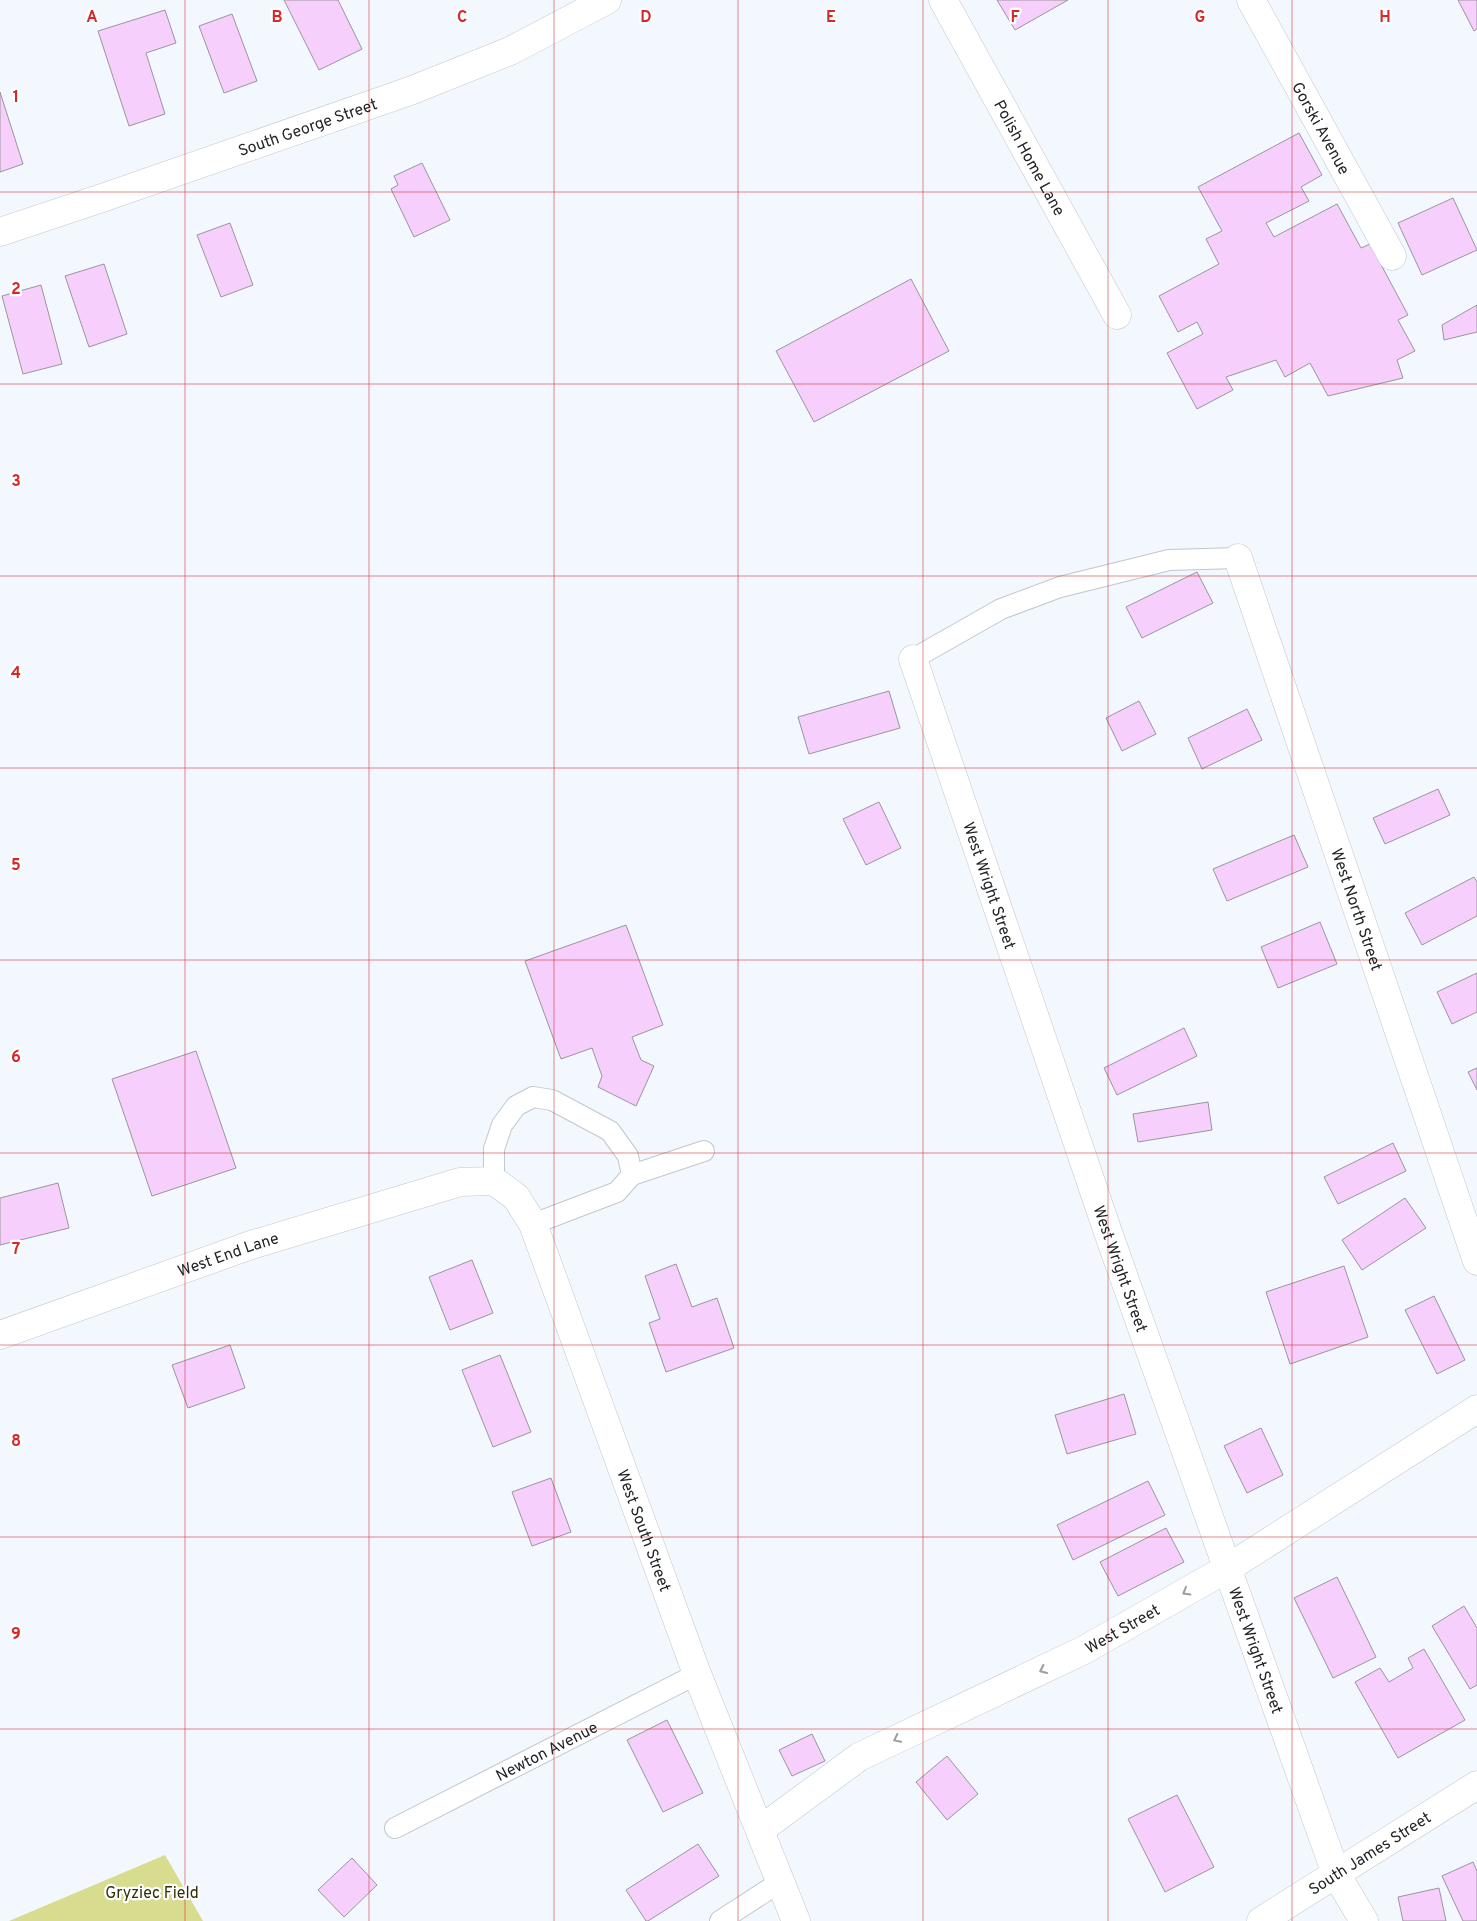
<svg xmlns="http://www.w3.org/2000/svg" width="1477" height="1921" viewBox="0 0 1477 1921" font-family="Overpass,sans-serif">
	<rect width="100%" height="100%" fill="#f2f8fe"/>
	<path fill="#d7dc8f" d="M165 1855 203 1921H9Z"/>
	<path fill="#f6cffc" stroke="#9b959c" d="M284 0H338L362 49 319 70Z
		M997 0H1068L1015 30Z
		M1458 0H1477V29L1474 31Z
		M165 10 176 43 146 53 165 114 129 126 98 31Z
		M232 14 257 81 224 93 199 26Z
		M0 92 23 164 0 172Z
		M1299 133 1322 175 1301 187 1309 201 1266 223 1274 237 1337 204 1361 248 1370 244 1408 315 1398 320 1415 351 1397 360 1403 378 1328 396 1310 363 1285 377 1276 360 1226 377 1233 390 1197 409 1167 353 1203 334 1197 322 1178 332 1159 296 1219 264 1206 239 1222 231 1198 187Z
		M422 163 450 220 414 237 391 189 398 185 394 176Z
		M1453 198 1477 250 1422 275 1398 223Z
		M230 223 253 285 221 297 197 235Z
		M104 264 127 334 89 347 65 276Z
		M911 279 949 351 814 422 776 351Z
		M41 285 62 364 23 374 2 296Z
		M1477 305V332L1444 340 1442 325Z
		M1197 572 1213 603 1142 638 1126 607Z
		M889 691 900 728 809 754 798 717Z
		M1139 701 1156 734 1122 751 1106 718Z
		M1247 709 1262 740 1202 769 1188 738Z
		M1438 789 1450 815 1385 844 1373 818Z
		M879 802 901 848 866 865 843 819Z
		M1294 835 1308 867 1227 901 1213 869Z
		M1474 877 1477 882V916L1422 945 1405 913Z
		M1320 922 1337 964 1278 988 1261 947Z
		M626 925 663 1025 632 1037 641 1060 654 1066 636 1106 598 1087 602 1076 592 1048 561 1059 525 961Z
		M1477 973V1012L1452 1024 1437 992Z
		M1184 1028 1197 1056 1117 1095 1104 1068Z
		M196 1051 236 1168 152 1196 112 1079Z
		M1477 1068V1090L1468 1072Z
		M1208 1102 1212 1130 1138 1142 1133 1114Z
		M1393 1143 1406 1171 1338 1204 1324 1177Z
		M58 1183 69 1228 0 1245V1198Z
		M1405 1198 1426 1228 1362 1270 1342 1240Z
		M472 1260 493 1313 450 1330 429 1277Z
		M676 1264 692 1307 717 1298 734 1348 666 1372 649 1323 660 1319 645 1276Z
		M1344 1266 1368 1337 1290 1364 1266 1292Z
		M1434 1296 1465 1360 1437 1374 1405 1310Z
		M230 1345 245 1388 188 1408 172 1365Z
		M500 1355 531 1432 493 1447 462 1370Z
		M1124 1394 1136 1434 1067 1454 1055 1415Z
		M1261 1428 1283 1475 1247 1493 1224 1446Z
		M551 1478 571 1532 532 1546 512 1492Z
		M1148 1481 1165 1515 1073 1560 1057 1525Z
		M1166 1528 1184 1562 1118 1596 1100 1562Z
		M1337 1577 1376 1657 1333 1678 1294 1598Z
		M1464 1606 1477 1628V1685L1470 1689 1432 1626Z
		M1424 1649 1465 1720 1398 1758 1355 1682 1380 1668 1389 1682 1413 1668 1408 1658Z
		M667 1720 703 1793 663 1812 627 1740Z
		M812 1734 825 1761 792 1776 779 1750Z
		M947 1756 978 1794 947 1820 916 1782Z
		M1177 1795 1214 1867 1165 1892 1128 1819Z
		M698 1844 719 1876 648 1921H646L626 1890Z
		M352 1858 377 1885 344 1917 318 1890Z
		M1473 1862 1477 1871V1921H1463L1442 1876Z
		M1439 1888 1446 1921H1403L1398 1897Z"/>
	<g fill="none" stroke-linecap="round" stroke-linejoin="round">
		<defs>
			<g id="service">
				<path d="M913 659 1001 609 1060 587 1169 560 1238 558"/>
				<path d="M494 1181V1149L502 1125 516 1106 533 1097 552 1100 610 1131 628 1156 632 1175"/>
				<path d="M533 1224 617 1192 632 1175 704 1151"/>
				<path id="s1" d="M395 1828 697 1674"/>
				<path d="M720 1921 780 1882"/>
			</g>
			<g id="minor">
				<path id="s2" d="M943 0 1117 315"/>
				<path id="s3" d="M1251 0 1392 256"/>
				<path id="s4" d="M0 232 105 197 410 91 510 51 607 0"/>
				<path id="s5" d="M1238 558 1477 1261"/>
				<path id="s6" d="M913 659 1110 1238 1336 1874 1364 1921"/>
				<path id="s7" d="M0 1335 251 1245 460 1182 494 1181 516 1197 533 1224 697 1674 796 1921"/>
				<path id="s8" d="M760 1830 859 1757 1084 1650 1228 1568 1477 1409"/>
			</g>
			<g id="tertiary">
				<path id="s9" d="M1261 1921 1477 1785"/>
			</g>
		</defs>
		<use href="#service" stroke="#c0c7ce" stroke-width="22"/>
		<use href="#minor" stroke="#c0c7ce" stroke-width="29"/>
		<use href="#tertiary" stroke="#c0c7ce" stroke-width="29"/>
		<use href="#service" stroke="#fff" stroke-width="20"/>
		<use href="#minor" stroke="#fff" stroke-width="28"/>
		<use href="#tertiary" stroke="#fff" stroke-width="28"/>
	</g>
	<defs><path id="oneway-chevron" d="M-2-3.5L2.5 0L-2 3.5" fill="none" stroke-width="1.6" stroke-linecap="round" stroke-linejoin="round" transform="scale(1.25)"/></defs>
	<g stroke="#9c9d9e">
		<use href="#oneway-chevron" transform="translate(1186 1592) rotate(150)"/>
		<use href="#oneway-chevron" transform="translate(1043 1670) rotate(155)"/>
		<use href="#oneway-chevron" transform="translate(897 1739) rotate(154)"/>
	</g>
	<path fill="none" stroke="#d62828" stroke-width="1" stroke-opacity="0.55" d="M185 0V1921M369 0V1921M554 0V1921M738 0V1921M923 0V1921M1108 0V1921M1292 0V1921M0 192H1477M0 384H1477M0 576H1477M0 768H1477M0 960H1477M0 1153H1477M0 1345H1477M0 1537H1477M0 1729H1477"/>
	<g text-anchor="middle" stroke-width="4.5" stroke-linejoin="round" paint-order="stroke">
		<g font-size="16" fill="#222527" stroke="#fff">
			<text dy="6" stroke="none"><textPath href="#s4" startOffset="325">South George Street</textPath></text>
			<text dy="6" stroke="none"><textPath href="#s3" startOffset="146">Gorski Avenue</textPath></text>
			<text dy="6" stroke="none"><textPath href="#s2" startOffset="180">Polish Home Lane</textPath></text>
			<text dy="6" stroke="none"><textPath href="#s6" startOffset="239">West Wright Street</textPath></text>
			<text dy="6" stroke="none"><textPath href="#s5" startOffset="371">West North Street</textPath></text>
			<text dy="6" stroke="none"><textPath href="#s7" startOffset="242">West End Lane</textPath></text>
			<text dy="6" stroke="none"><textPath href="#s6" startOffset="644">West Wright Street</textPath></text>
			<text dy="6" stroke="none"><textPath href="#s7" startOffset="904">West South Street</textPath></text>
			<text dy="6" stroke="none"><textPath href="#s8" startOffset="416">West Street</textPath></text>
			<text dy="6" stroke="none"><textPath href="#s6" startOffset="1049">West Wright Street</textPath></text>
			<text dy="6" stroke="none"><textPath href="#s1" startOffset="170">Newton Avenue</textPath></text>
			<text dy="6" stroke="none"><textPath href="#s9" startOffset="128">South James Street</textPath></text>
		</g>
		<g font-size="16" fill="#2e2f04" stroke="#fff">
			<text x="152" y="1898">Gryziec Field</text>
		</g>
	</g>
	<g font-size="16" text-anchor="middle" font-weight="bold" fill="#d62828" stroke="#fff" stroke-width="4.5" stroke-linejoin="round" paint-order="stroke">
		<text x="92" y="22">A</text>
		<text x="277" y="22">B</text>
		<text x="462" y="22">C</text>
		<text x="646" y="22">D</text>
		<text x="831" y="22">E</text>
		<text x="1015" y="22">F</text>
		<text x="1200" y="22">G</text>
		<text x="1385" y="22">H</text>
		<text x="16" y="102">1</text>
		<text x="16" y="294">2</text>
		<text x="16" y="486">3</text>
		<text x="16" y="678">4</text>
		<text x="16" y="870">5</text>
		<text x="16" y="1062">6</text>
		<text x="16" y="1254">7</text>
		<text x="16" y="1446">8</text>
		<text x="16" y="1639">9</text>
	</g>
</svg>
